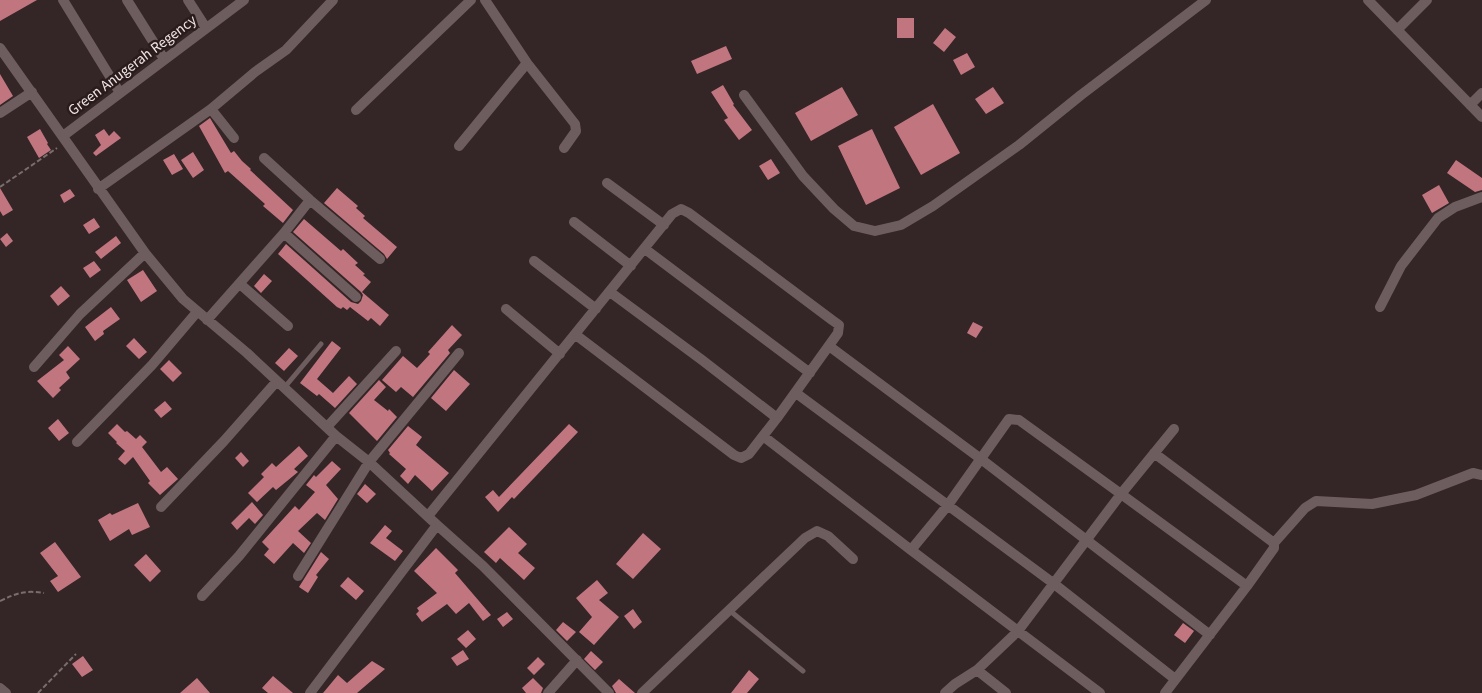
<svg xmlns="http://www.w3.org/2000/svg" width="1482" height="693" viewBox="0 0 1482 693" font-family="'Source Sans 3',sans-serif">
	<rect width="100%" height="100%" fill="#342526"/>
	<path fill="#c1767f" d="M0 0H37L0 21Z
		M897 18H914V38H897Z
		M945 28 956 37 944 52 933 43Z
		M726 46 732 59 697 74 691 61Z
		M967 53 975 67 961 75 953 60Z
		M0 74 13 96 0 105Z
		M723 85 734 104 733 105 752 130 739 140 724 120 728 118 711 92Z
		M842 87 858 115 811 141 795 113Z
		M993 87 1004 103 986 114 975 99Z
		M933 104 960 153 921 175 894 127Z
		M210 118 231 153 234 151 242 161 251 169 250 170 293 210 283 223 263 206 265 204 228 171 225 173 199 126Z
		M40 129 48 143 47 144 51 150 39 158 27 137Z
		M104 129 109 136 114 131 121 138 96 156 93 153 101 145 95 135Z
		M872 129 900 188 866 205 838 146Z
		M193 152 204 170 193 178 181 160Z
		M174 154 183 169 172 175 163 160Z
		M771 159 780 173 768 180 759 166Z
		M1456 160 1482 178V190L1475 192 1447 173Z
		M1439 185 1449 203 1432 213 1422 195Z
		M0 188 13 210 3 216 0 211Z
		M337 188 358 206 356 208 365 216 363 218 397 247 387 259 384 254 324 203Z
		M70 189 75 196 64 203 60 195Z
		M94 218 100 227 89 234 83 225Z
		M304 219 341 251 343 249 358 263 355 265 365 274 363 275 371 282 362 292 389 315 380 326 371 318 368 321 350 307 347 310 343 307 341 309 337 307 278 254 286 244 351 302 358 304 361 301 363 295 361 292 293 232Z
		M7 233 13 241 6 247 0 239Z
		M116 236 121 243 101 259 95 252Z
		M94 261 101 270 90 278 83 268Z
		M143 270 157 291 141 302 127 280Z
		M264 274 272 281 261 293 254 286Z
		M61 286 70 296 58 306 50 296Z
		M111 307 120 319 103 331 104 334 95 341 85 327Z
		M973 322 983 327 976 338 967 333Z
		M452 325 462 335 448 350 450 353 413 397 401 387 396 392 382 380 403 356 417 368 430 354 428 352Z
		M134 338 147 352 139 359 126 346Z
		M332 341 341 348 317 379 333 393 349 376 357 384 335 408 319 394 317 396 300 383Z
		M68 346 80 359 66 372 70 378 59 388 61 390 53 398 37 381 64 360 59 355Z
		M289 348 298 356 284 371 275 363Z
		M169 360 182 373 173 382 160 369Z
		M454 370 470 384 446 411 431 398Z
		M379 380 386 387 374 400 388 411 389 409 397 417 377 441 349 413Z
		M165 401 172 409 161 418 154 410Z
		M58 419 69 433 59 441 48 428Z
		M117 424 125 432 127 431 136 439 140 435 147 442 142 447 161 472 167 467 178 479 160 495 148 483 150 481 133 457 125 465 118 459 125 451 116 443 117 442 108 433Z
		M569 424 578 432 514 499 512 497 498 512 485 497 493 490 499 497Z
		M408 426 422 437 416 445 449 473 432 491 415 475 408 484 400 476 406 469 389 454 390 453 388 450Z
		M299 446 308 456 294 469 298 472 276 490 273 487 257 502 248 493 264 477 261 474 272 463 276 467Z
		M241 452 249 461 243 467 235 458Z
		M332 461 341 469 326 485 338 499 325 520 317 513 298 531 311 543 304 553 293 543 274 564 264 555 269 549 262 542 295 506 299 510 315 492 306 485 314 475 316 477Z
		M365 484 376 494 367 503 357 494Z
		M252 502 263 515 255 524 249 518 237 530 231 523Z
		M138 503 150 527 132 535 129 529 110 541 98 520 110 513 112 515Z
		M385 525 392 531 386 538 403 551 395 561 370 543Z
		M509 527 527 544 518 553 535 568 524 580 500 558 496 563 484 552Z
		M643 533 661 549 633 579 616 564Z
		M55 542 81 577 58 592 50 581 58 576 40 553Z
		M436 548 458 570 455 573 491 615 483 621 469 603 456 614 447 604 422 622 416 614 419 611 417 608 437 593 414 571Z
		M321 552 329 559 316 575 318 577 308 593 299 587Z
		M146 554 161 571 150 582 134 565Z
		M348 577 364 591 356 600 340 586Z
		M597 580 608 593 599 600 619 617 594 645 579 632 592 617 576 598Z
		M633 609 642 622 634 629 624 616Z
		M507 612 513 619 503 627 497 619Z
		M563 622 576 632 567 641 556 630Z
		M1183 623 1194 631 1185 643 1174 635Z
		M468 630 476 639 466 648 457 639Z
		M463 650 469 659 457 666 451 658Z
		M591 651 603 662 595 670 584 659Z
		M83 656 93 670 82 677 72 664Z
		M538 657 545 664 534 675 527 668Z
		M372 661 385 669 357 693H323L338 675 347 683Z
		M749 670 759 679 747 693H731Z
		M273 676 293 693H268L262 688Z
		M197 678 210 693H180Z
		M533 678 543 688 541 693H526L522 688Z
		M619 679 635 693H616L612 686Z"/>
	<g fill="none" stroke-linecap="round" stroke-linejoin="round">
		<path stroke="#7a6d6e" stroke-width="2" stroke-dasharray="5 2.5" stroke-linecap="butt" d="M0 187 57 148
			M0 601C17 593 25 590 44 593
			M38 693 76 654"/>
		<path stroke="#6e5d5e" stroke-width="5" d="M284 388 321 344
			M729 610 803 671"/>
		<path stroke="#6e5d5e" stroke-width="10" d="M63 0 120 93
			M127 0 164 59
			M188 0 206 28
			M1368 0 1482 117
			M1397 30 1427 0
			M0 48 145 253 183 299 247 353 336 436 369 462 437 525 310 693
			M527 63 575 124 576 131 564 148
			M744 95 803 176 834 209 854 226 875 231 901 225 933 206 1019 145 1081 95 1206 0
			M1470 105 1482 93
			M211 109 234 138
			M356 110 471 0
			M0 113 32 92
			M63 136 244 0
			M459 146 527 63 485 0
			M264 158 310 200 380 259
			M607 183 664 225
			M98 189 211 109 255 72 286 50 333 0
			M574 222 631 266
			M284 233 356 297
			M645 249 810 373
			M534 261 596 309
			M240 284 288 326
			M1380 307 1401 266 1438 218 1455 207 1482 197
			M506 309 560 354
			M207 320 284 233 310 200
			M576 335 734 455 741 458 749 454 777 418
			M829 346 981 459 1210 635
			M34 367 80 314 145 253
			M796 393 1053 583 1175 679
			M1009 419 1019 420 1121 494 1018 631 911 550 948 505Z
			M327 427 396 351
			M1174 429 1121 494 1247 586
			M763 436 911 550
			M77 442 152 365 197 312
			M1154 453 1274 543V548L1247 586 1165 693
			M161 507 224 441 277 381
			M428 516 672 214 681 209 689 213 832 320 839 325 838 333 777 418 702 360 610 292
			M437 525 483 566 609 693
			M1274 543 1305 508 1316 501 1372 504 1416 495 1473 473 1482 475
			M298 576 369 462 459 353
			M202 596 239 556 336 436
			M0 688 6 693
			M548 693 577 660
			M642 693 805 538 817 531 828 536 853 559
			M945 693 955 684 977 670
			M1006 693 977 670 1018 631 1100 693"/>
	</g>
	<g text-anchor="middle" stroke-width="5" stroke-linejoin="round" paint-order="stroke">
		<g font-size="15" fill="#efe4e5" stroke="#2a1b1d">
			<text transform="translate(132 65) rotate(-37)" y="5">Green Anugerah Regency</text>
		</g>
	</g>
</svg>
